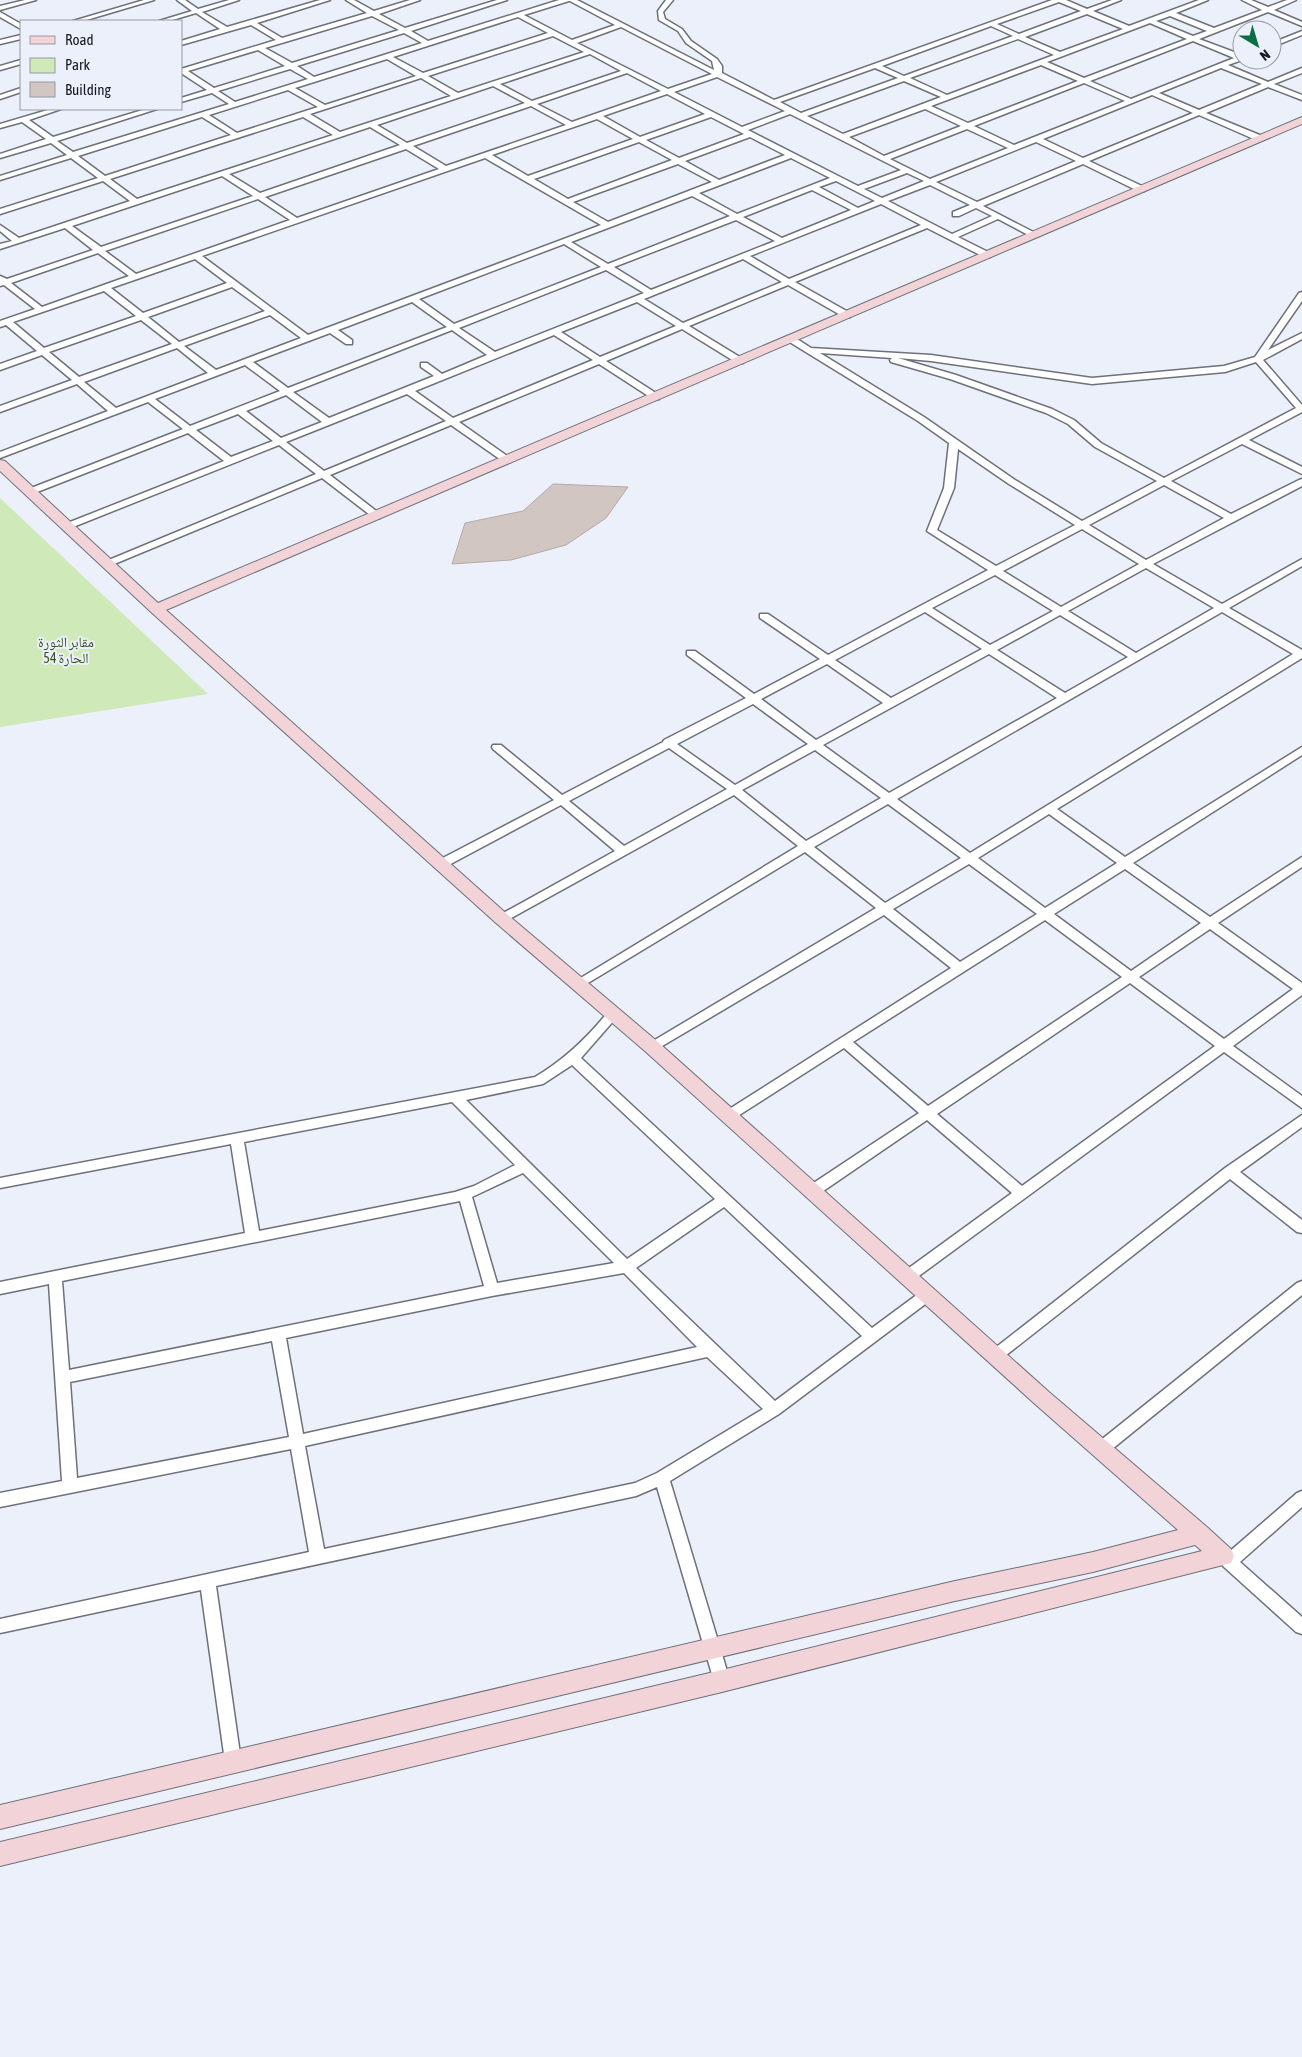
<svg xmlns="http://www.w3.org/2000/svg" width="1302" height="2057" viewBox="0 0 1302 2057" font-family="'Asap Condensed','Noto Naskh Arabic',sans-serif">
	<rect width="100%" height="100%" fill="#ebf0fa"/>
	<path fill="#cfe9b8" d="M0 498 208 694 0 727Z"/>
	<path fill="#d2c6c3" stroke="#b5a9a7" d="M553 484 628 487 606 518 566 545 511 560 452 564 465 523 523 511Z"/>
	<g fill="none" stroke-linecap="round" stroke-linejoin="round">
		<defs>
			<path id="minor" d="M25 0H36L0 10V6Z
				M144 0H154L83 21H73Z
				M177 0H185L198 9 229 0H239L202 12 227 27 320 0H330L257 23 282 38 367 13 346 0H354L374 11 410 0H420L379 14 405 28 497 0H507L411 31 428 41 559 0H577L714 70 712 61 686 43 678 31 659 20 658 11 666 0H673L663 12 665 19 682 29 691 41 717 59 722 66V73L774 100 1052 0H1066L1087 9 1112 0H1121L1093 11 1129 26 1199 0H1208L1176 13 1214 28 1262 10 1242 0H1251L1268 7 1287 0H1296L1274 10 1302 22V26L1268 12 1199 39 1242 55V60L1228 65 1268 82 1302 68V73L1274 84 1302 95V100L1268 87 1206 113 1262 136V140H1256L1199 115 1089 161 1144 187V191H1138L1083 164 983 206 1039 235 1032 237 998 219 958 237 990 253V257H984L927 228 795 282 850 313V317H844L788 285 689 326 743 359V363H737L682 329 606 361 659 395V399H653L599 364 459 422 510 458V462H504L451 425 330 475 380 514V518H374L322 478 107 567 102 564 104 562 316 474 279 445 68 529 65 528V524L224 461 188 433 32 494H26V490L183 429 148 402 0 458V452L108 411 77 384 0 412V406L72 380 42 355 0 370V364L37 351 6 325 0 327V321L35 309 4 285 0 286V276L7 279 93 250 65 228 0 249V244L12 241 0 231V225L19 238 130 201 103 181 0 214V209L98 178 71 158 0 180V176L67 155 51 143 0 158V154L46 139 22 122 0 128V124L51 109H61L29 120 53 137 146 109H157L57 141 73 152 229 104 212 93 181 102V98L207 90 181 73V69L276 40 251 25 181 45V41L220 29 196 13 169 21H159L192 11ZM569 1H570L615 25 572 40 524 15ZM1059 2 1081 11 1019 34 997 24ZM1087 14 1123 29 1060 52 1025 37ZM372 16 399 30 292 63 265 48ZM1170 16 1207 31 1193 36 1156 21ZM518 17 548 33 423 73 393 57ZM1150 23 1187 39 1084 78 1047 62ZM991 26 1013 36 904 76 882 66ZM621 27 712 74 668 89 577 43ZM404 33 422 43 314 77 297 66ZM553 36 584 52 458 93 428 76ZM1018 39 1054 55 947 95 910 78ZM1193 41 1234 58 1131 99 1090 81ZM258 50 285 66 214 88 188 71ZM590 54 621 71 532 101 500 84ZM387 59 416 76 325 105 295 88ZM1041 65 1078 81 968 123 931 106ZM875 68 898 78 801 113 780 102ZM1221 68 1262 84 1199 110 1159 93ZM290 69 308 79 235 102 218 91ZM627 73 661 91 572 122 537 104ZM717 77 785 111 742 127 674 92ZM421 78 451 96 340 132 310 114ZM904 81 941 97 843 134 807 116ZM1084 83 1125 101 1014 145 974 126ZM493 86 525 103 407 143 377 125ZM288 90 318 107 237 133 209 115ZM667 94 705 114 640 137 603 116ZM1152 95 1193 113 1083 158 1043 139ZM531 106 566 125 446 166 413 146ZM925 109 961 126 884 156 849 137ZM790 114 901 170 858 186 748 130ZM202 117 231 135 105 176 78 156ZM303 117 333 135 137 199 110 179ZM711 117 744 134 679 158 646 140ZM597 119 633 139 528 176 492 155ZM370 127 400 145 260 193 229 174ZM967 129 1008 148 930 179 890 159ZM750 137 785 155 719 180 685 161ZM639 142 672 160 568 199 534 179ZM1036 142 1076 161 977 202 936 182ZM406 149 439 169 297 218 265 197ZM485 158 601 225 308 335 202 256ZM791 158 830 178 737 214 699 193ZM678 164 712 182 608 222 573 202ZM907 173 924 181 882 198 864 189ZM222 176 253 196 101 247 72 226ZM836 181 875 201 858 208 819 187ZM930 185 970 205 953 212V216H959L976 208 992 216 952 234 888 201ZM812 190 851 210 782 238 743 217ZM692 196 730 216 608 264 571 242ZM258 199 290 220 136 274 105 251ZM881 204 921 225 789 279 750 256ZM736 220 775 241 651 290 614 267ZM564 244 601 267 454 324 419 299ZM98 253 129 276 42 307 11 283ZM195 259 227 283 143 313 111 288ZM743 259 782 282 683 323 644 299ZM606 270 644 293 495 352 459 328ZM232 287 265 311 179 342 148 317ZM104 291 136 316 44 348 13 322ZM412 302 447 327 288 388 253 362 330 333 346 344H352V340L338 330ZM637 302 676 326 600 357 561 332ZM270 315 301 338 216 370 184 346ZM141 320 172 344 79 377 49 352ZM452 330 487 355 442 374 427 363H421V367L434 376 329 418 293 392ZM554 335 593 360 453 418 415 391ZM177 348 208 373 116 408 84 382ZM245 365 280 391 190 426 155 399ZM407 394 446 421 324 471 286 442ZM286 395 322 422 281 438 246 411ZM238 414 273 441 231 457 196 430Z
				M0 12 21 24V29L0 17Z
				M1302 31V35L1272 47V43Z
				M21 35V39L0 44V40Z
				M21 60V64L0 70V66Z
				M21 88V92L0 99V95Z
				M1302 292V301L1268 350 1302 333V339L1263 360 1302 405V412L1249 440 1302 467V474L1242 444 1171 481 1231 514 1299 480 1302 479V486L1153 564 1222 604 1302 559V566L1229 608 1302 650V658L1057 809 1125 857 1302 747V755L1133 863 1210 917 1302 857V867L1218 923 1302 983V995L1233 1046 1302 1096V1108L1224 1052 912 1281 907 1283 902 1281 900 1277 902 1273 1012 1193 927 1120 816 1196H806L804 1192 806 1188 919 1113 844 1048 733 1119H723L722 1116 723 1113 951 968 884 915 652 1052 646 1047 648 1044 876 908 805 852 578 989 572 985 574 982 798 846 734 795 502 923 496 919 498 916 615 851 561 805 445 867H437L435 864 437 861 554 800 493 749 492 747 493 745H501L562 795 663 742 664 740 746 698 687 655V651H695L754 694 820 659 760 618V614H768L828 655 988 570 927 531 944 488 949 443 918 421 788 341V337H794L811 348 931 355 1092 378 1224 366 1255 357 1299 293ZM820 353 892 358 890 360 891 362 950 379 1046 413 1068 424 1095 447 1157 481 1082 521 1015 480 924 417ZM898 358 931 361 1092 384 1225 372 1256 362 1296 408 1164 478 1101 443 1074 420 1052 409 956 375ZM958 449 1009 484 1075 525 996 566 937 530 954 488ZM1164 485 1224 518 1146 560 1089 525ZM1082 529 1139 564 1061 607 1003 571ZM1146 568 1214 608 1136 653 1068 611ZM995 575 1053 611 990 645 932 608ZM925 612 982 649 891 698 835 660ZM1222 612 1293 654 970 853 897 799ZM1060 615 1128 657 1065 693 997 650ZM989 654 1057 698 889 793 823 745ZM827 664 883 703 816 740 761 699ZM753 704 808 744 735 785 677 744ZM669 748 727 789 624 846 569 801ZM815 750 881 798 806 841 742 790ZM888 804 961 858 885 903 814 847ZM1049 814 1117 863 1045 908 978 858ZM969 864 1037 914 960 962 893 909ZM1125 869 1201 923 1131 971 1054 914ZM1045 920 1122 977 928 1106 853 1042ZM1210 929 1293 989 1224 1039 1139 977ZM1130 983 1215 1046 1022 1186 937 1114Z
				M612 1010 616 1012 618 1015 616 1018 581 1058 872 1328 922 1291 927 1289 932 1291 934 1295 932 1299 779 1414 670 1481 730 1681 728 1686 722 1689 716 1686 714 1681 657 1487 636 1496 216 1586 241 1761 239 1767 233 1769 227 1767 225 1761 201 1590 0 1633V1619L309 1552 291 1449 0 1507V1493L62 1481 49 1284 0 1294V1282L245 1233 231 1144 0 1188V1178L535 1077C564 1060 587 1038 608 1012ZM572 1065 715 1199 627 1259 466 1100 543 1084ZM452 1102 515 1165 474 1186 455 1192 259 1231 244 1142ZM523 1173 614 1263 497 1283 472 1197ZM460 1201 484 1286 69 1370 62 1281ZM724 1207 862 1336 775 1401 636 1268ZM624 1273 697 1347 303 1434 286 1338 492 1296ZM272 1341 289 1437 77 1478 70 1382ZM707 1357 763 1409 657 1473 635 1483 324 1549 305 1446Z
				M1302 1115V1127L1240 1172 1302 1220V1233L1297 1232 1230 1179 1000 1360 995 1362 990 1360 988 1356 990 1352 1225 1168Z
				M1302 1281V1295L1106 1454 1101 1455 1096 1454 1094 1449 1096 1444 1297 1283Z
				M1302 1491V1507L1240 1562 1302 1617V1634L1296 1632 1224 1567 1215 1556 1218 1551 1223 1549 1229 1552 1297 1493Z"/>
			<path id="secondary" d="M1302 117V124L166 610 508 915 658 1042 1049 1392 1207 1527 1231 1549 1234 1556 1231 1563 722 1692 0 1866V1842L722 1670 1202 1551 1195 1545 1093 1572 955 1601 0 1829V1805L955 1581 1093 1552 1178 1530 1035 1404 646 1052 496 923 151 612 0 471V460L5 461 158 603Z"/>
		</defs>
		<use href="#minor" stroke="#6d7179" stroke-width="3"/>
		<use href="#secondary" stroke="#6d7179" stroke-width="2"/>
		<use href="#minor" fill="#fff" fill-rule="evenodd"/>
		<use href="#secondary" fill="#f2d3d8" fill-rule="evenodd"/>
	</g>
	<g text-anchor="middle" stroke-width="4" stroke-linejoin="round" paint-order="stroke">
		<g font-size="14" fill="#39521d" stroke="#ebf0fa">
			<text x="66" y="647">مقابر الثورة<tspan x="66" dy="16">الحارة 54</tspan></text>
		</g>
	</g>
	<rect x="20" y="20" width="162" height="90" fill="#ebf0fa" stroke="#969aa1"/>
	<rect x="30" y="36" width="25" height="8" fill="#f2d3d8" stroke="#969aa1"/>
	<text x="65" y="45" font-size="15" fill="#17191c">Road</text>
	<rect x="30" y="58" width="25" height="15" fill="#cfe9b8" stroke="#969aa1"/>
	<text x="65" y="70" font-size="15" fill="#17191c">Park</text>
	<rect x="30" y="82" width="25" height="15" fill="#d2c6c3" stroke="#969aa1"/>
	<text x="65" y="95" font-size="15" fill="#17191c">Building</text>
	<g transform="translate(1257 45) rotate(142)"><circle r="24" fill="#ebf0fa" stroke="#969aa1"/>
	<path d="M0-4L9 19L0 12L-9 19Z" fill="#0c6e44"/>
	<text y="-8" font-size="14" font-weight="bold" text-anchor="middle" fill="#17191c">N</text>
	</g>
</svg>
